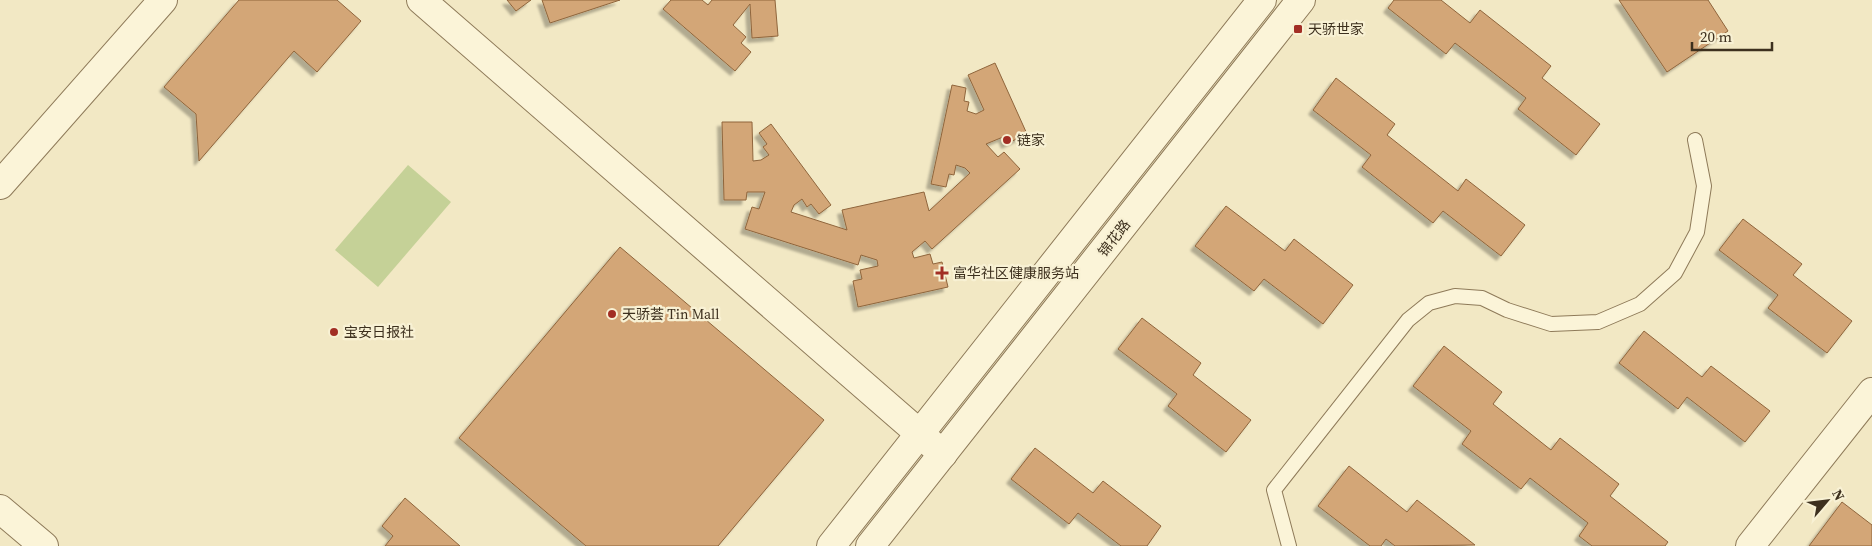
<svg xmlns="http://www.w3.org/2000/svg" width="1872" height="546" viewBox="0 0 1872 546" font-family="'Source Serif 4','Noto Sans SC',serif">
	<defs>
		<filter id="shadow"><feDropShadow dx="-4.5" dy="4.5" stdDeviation="1" flood-color="#0004"/></filter>
	</defs>
	<rect width="100%" height="100%" fill="#f2e8c4"/>
	<path fill="#c5d197" d="M408 165 451 202 378 287 335 250Z"/>
	<path fill="#d3a677" stroke="#8f653c" filter="url(#shadow)" d="M239 0H337L361 21 317 72 294 51 199 161 196 114 164 87Z
		M507 0H531L516 11Z
		M542 0H620L550 23Z
		M671 0H702L708 5 712 0H775L778 36 752 38 750 4 733 25 746 37 741 43 751 52 735 71 663 9Z
		M1394 0H1441L1470 23 1480 10 1551 66 1542 78 1600 124 1576 155 1518 109 1526 98 1455 43 1446 54 1388 8Z
		M1619 0H1708L1728 31 1667 72Z
		M995 63 1027 134 1006 144 1003 137 986 144 998 157 1004 152 1020 169 932 249 925 241 912 252 914 258 930 254 933 264 942 262 948 287 858 307 853 281 862 279 860 270 878 266 877 260 861 255 858 265 745 229 752 207 759 209 765 192H747L746 200H724L722 122H752L753 161 761 160 769 155 763 147 767 144 759 133 771 124 831 205 819 214 811 204 807 207 802 199 794 205 791 212 847 230 842 210 924 192 929 211 970 173 965 168 956 165 954 175 949 174 946 187 931 184 952 85 966 88 964 101 969 102 967 111 976 114 984 110 968 75Z
		M1336 78 1395 124 1387 135 1458 191 1466 179 1525 225 1501 256 1443 211 1433 223 1362 167 1371 155 1313 110Z
		M1226 206 1285 251 1294 239 1353 285 1323 324 1264 279 1254 291 1195 246Z
		M1743 219 1802 264 1793 275 1852 321 1827 353 1768 308 1778 295 1719 250Z
		M620 247 824 420 718 546H586L459 438Z
		M1142 318 1201 363 1193 375 1251 420 1226 452 1168 406 1177 394 1118 349Z
		M1644 331 1702 377 1711 366 1770 411 1745 442 1687 397 1678 409 1619 363Z
		M1444 346 1502 392 1493 404 1551 450 1560 438 1619 484 1610 496 1668 542 1665 546H1592L1579 536 1588 523 1530 478 1521 489 1462 444 1471 431 1413 386Z
		M1035 448 1093 493 1103 481 1161 526 1147 546H1121L1078 513 1069 524 1011 479Z
		M1349 466 1407 512 1417 500 1475 545 1395 546 1386 539 1381 546H1370L1318 506Z
		M405 498 460 546H385L393 536 382 526Z
		M1842 502 1872 525V546H1809Z"/>
	<g fill="none" stroke-linecap="round" stroke-linejoin="round">
		<defs>
			<path id="service" d="M1289 546 1274 490 1408 320 1429 303 1455 296 1482 298 1507 310 1551 324 1598 322 1640 304 1675 273 1697 232 1704 186 1695 140"/>
			<path id="minor" d="M421 0 943 454
				M0 185 163 0
				M1750 546 1872 392"/>
			<path id="tertiary" d="M0 509 44 546
				M831 546 1262 0
				M870 546 1301 0"/>
		</defs>
		<use href="#service" stroke="#8e7a59" stroke-width="16"/>
		<use href="#minor" stroke="#8e7a59" stroke-width="30"/>
		<use href="#tertiary" stroke="#8e7a59" stroke-width="30"/>
		<use href="#service" stroke="#fbf4d8" stroke-width="14"/>
		<use href="#minor" stroke="#fbf4d8" stroke-width="28"/>
		<use href="#tertiary" stroke="#fbf4d8" stroke-width="28"/>
	</g>
	<g fill="#a22e24" stroke="#f8f1d4" stroke-width="2">
		<rect x="1293" y="24" width="10" height="10" rx="2.5"/>
		<circle cx="1007" cy="140" r="5"/>
		<path d="M939.5 265.5h5v5h5v5h-5v5h-5v-5h-5v-5h5z"/>
		<circle cx="612" cy="314" r="5"/>
		<circle cx="334" cy="332" r="5"/>
	</g>
	<g text-anchor="middle" stroke-width="4.5" stroke-linejoin="round" paint-order="stroke">
		<g font-size="14" fill="#3d301e" stroke="#f8f1d4" text-anchor="start">
			<text x="1308" y="34">天骄世家</text>
			<text x="1017" y="145">链家</text>
			<text x="953" y="278">富华社区健康服务站</text>
			<text x="622" y="319">天骄荟 Tin Mall</text>
			<text x="344" y="337">宝安日报社</text>
		</g>
		<g font-size="14" fill="#3d301e" stroke="#f8f1d4">
			<text transform="translate(1114 238) rotate(-52)" y="5">锦花路</text>
		</g>
	</g>
	<g transform="translate(1827 501) rotate(62)" stroke="#f8f1d4" stroke-width="4" paint-order="stroke">
	<path d="M0-4L9 19L0 12L-9 19Z" fill="#3d301e"/>
	<text y="-8" font-size="14" font-weight="bold" text-anchor="middle" fill="#3d301e">N</text>
	</g>
	<path d="M1692 42v8h80v-8" fill="none" stroke="#3d301e" stroke-width="2.5"/>
	<text x="1700" y="42" font-size="15" fill="#3d301e" stroke="#f8f1d4" stroke-width="4" paint-order="stroke">20 m</text>
</svg>
